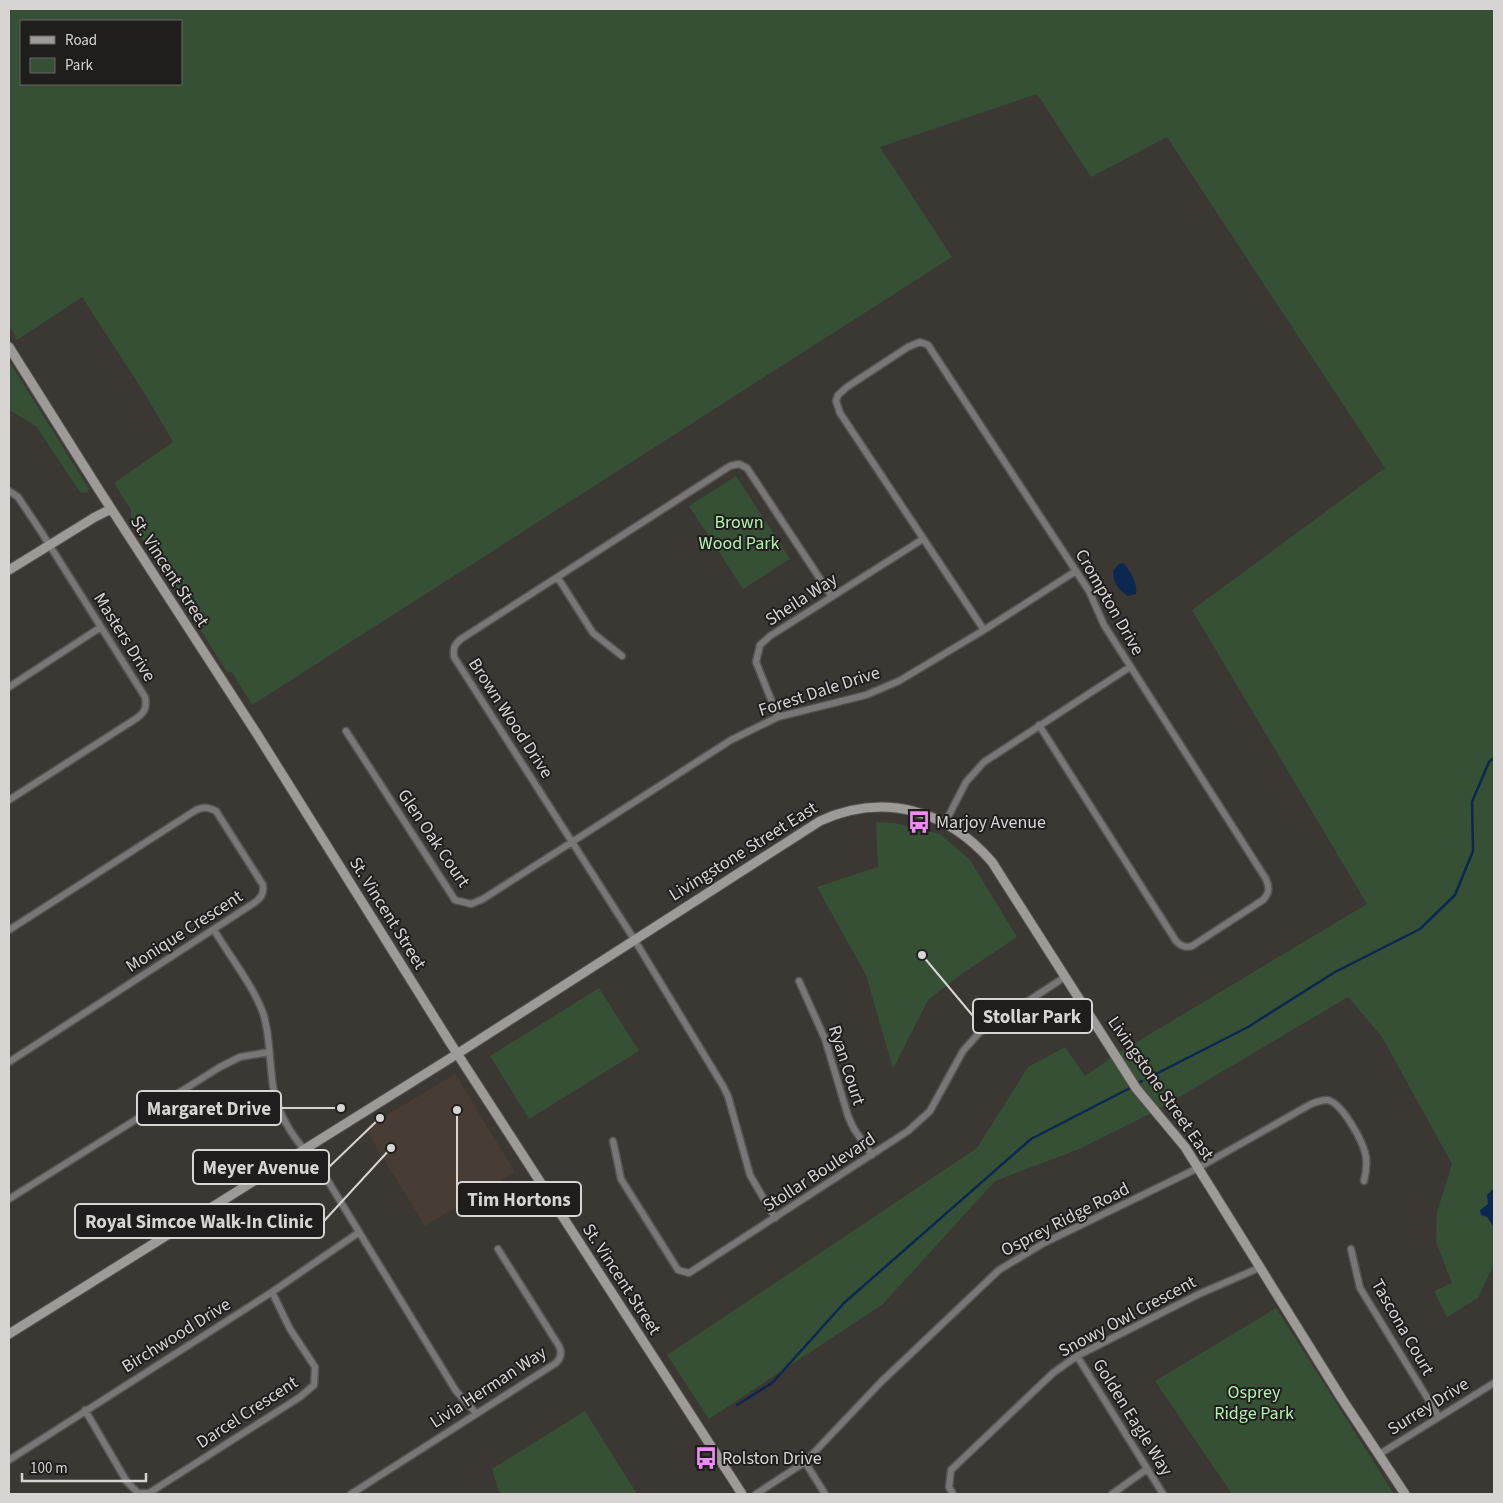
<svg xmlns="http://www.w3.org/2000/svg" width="1503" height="1503" viewBox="0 0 1503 1503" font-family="'Source Sans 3',sans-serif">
	<rect width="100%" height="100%" fill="#3b3733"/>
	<path fill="#473d35" d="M455 1074 515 1172 425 1226 365 1128Z"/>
	<path fill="#365035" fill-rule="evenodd" d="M9 9H1494V1264L1478 1298 1447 1317 1434 1291 1452 1283 1436 1242 1437 1212 1452 1164 1382 1037 1348 997 1154 1112 1077 1150 995 1181 883 1304 709 1419 667 1355 977 1148 1028 1067 1065 1047 1085 1076 1115 1055 1367 904 1192 610 1385 468 1167 137 1091 177 1037 94 880 147 952 257 252 705 232 672H227L131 521V510L114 483 173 442 145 394 82 297 17 340 9 325ZM21 21H181V84H21Z
		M9 361 89 489 87 493 80 492 36 426 9 410Z
		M736 476 790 559 743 589 689 506Z
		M876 822 895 823 940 834 970 860 1017 937 963 973 928 1000 893 1069 866 975 817 887 878 867Z
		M599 988 639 1051 529 1119 490 1056Z
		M1276 1308 1394 1494H1232L1155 1381Z
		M585 1411 637 1494H500L492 1469Z"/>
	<path fill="#0c2750" d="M1123 563C1130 570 1138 584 1136 594L1128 596C1118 589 1113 583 1113 571L1119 564Z
		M1494 1188V1226H1493L1487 1217 1481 1215 1480 1210 1488 1204 1487 1195Z"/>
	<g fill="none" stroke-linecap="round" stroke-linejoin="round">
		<path stroke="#0c2750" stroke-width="2.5" d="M1150 1077 1248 1027 1335 972 1420 929 1455 895 1473 851 1472 802 1489 762 1494 758
			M1136 1084 1142 1081
			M737 1405 772 1383 844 1303 1031 1139 1132 1087"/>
		<defs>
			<path id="street" d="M9 491 18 497 40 530 145 697C147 707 145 712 137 718L9 800
				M558 578 593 633 622 656
				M984 630 840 413 836 401 838 395 847 387 908 347 920 342 928 345 1089 591 1104 625 1266 879C1270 889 1269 893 1263 900L1192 946C1185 948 1181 946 1176 941L1039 725
				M9 687 101 627
				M778 717 756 662 760 645 770 636 923 539
				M346 731 455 900 471 904 483 899 731 740 778 717 866 695 899 681 984 630 1076 571
				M945 823 966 782 984 762 1130 667
				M9 930 196 810C204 807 208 807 216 811L263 885C264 894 261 898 254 903L9 1062
				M214 930C229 955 256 990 264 1016 271 1041 269 1067 274 1092 279 1118 298 1145 317 1163L456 1391 476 1413
				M799 981 825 1039 848 1116 854 1129 872 1155
				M613 1141 621 1179 678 1270 689 1273 908 1131 930 1111 963 1051 979 1033 1065 977
				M9 1199 220 1067 240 1057 269 1052
				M775 1218 750 1175 728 1096 723 1086 634 939 454 657C453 648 454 645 461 639L730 466 739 464 747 468 832 597
				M1351 1249 1360 1288 1439 1417
				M1077 1356 1163 1494
				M85 1410 127 1482 138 1493H149L300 1397 314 1385 315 1367 290 1329 272 1292
				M1378 1455 1494 1383
				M9 1460 272 1292 358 1233
				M805 1462 825 1494
				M351 1494 556 1363C561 1358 562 1352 559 1346L498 1249
				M756 1494 805 1462 881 1382 999 1270 1044 1243 1198 1168 1311 1104C1316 1102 1321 1100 1327 1100 1342 1102 1364 1143 1366 1157 1367 1165 1366 1173 1364 1181
				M953 1494 949 1487 951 1470 1053 1373 1077 1356 1199 1294 1259 1268
				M1112 1494 1147 1469"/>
			<path id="secondary" d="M9 347 99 490 257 734 449 1041 742 1494
				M9 570 95 517 111 509
				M9 1334 457 1054 820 821C884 792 947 810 992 862L1136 1088 1185 1147 1342 1399 1405 1494"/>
		</defs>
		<use href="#street" stroke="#575350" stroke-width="9"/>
		<use href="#secondary" stroke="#575350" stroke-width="11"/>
		<use href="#street" stroke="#797775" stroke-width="6"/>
		<use href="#secondary" stroke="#9e9a97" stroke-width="9"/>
	</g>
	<defs>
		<symbol id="bus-bare" viewBox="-9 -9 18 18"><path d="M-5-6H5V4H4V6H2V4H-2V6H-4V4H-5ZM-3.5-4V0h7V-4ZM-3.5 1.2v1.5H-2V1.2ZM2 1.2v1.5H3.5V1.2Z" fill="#ef8bf7" stroke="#201e1d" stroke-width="2.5" paint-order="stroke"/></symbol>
	</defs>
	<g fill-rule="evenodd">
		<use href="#bus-bare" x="903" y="806" width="32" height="32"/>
		<use href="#bus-bare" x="690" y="1442" width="32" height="32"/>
	</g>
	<g text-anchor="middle" stroke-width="4" stroke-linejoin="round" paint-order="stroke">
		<g font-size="18" fill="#b1f2ae" stroke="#201e1d">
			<text x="739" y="528">Brown<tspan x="739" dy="21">Wood Park</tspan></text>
			<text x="1254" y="1398">Osprey<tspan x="1254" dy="21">Ridge Park</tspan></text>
		</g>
		<g font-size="18" fill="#d7d4d2" stroke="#201e1d">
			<text transform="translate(170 571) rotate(57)" y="6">St. Vincent Street</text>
			<text transform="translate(801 599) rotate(-33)" y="6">Sheila Way</text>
			<text transform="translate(1110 602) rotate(60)" y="6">Crompton Drive</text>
			<text transform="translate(125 637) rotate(58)" y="6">Masters Drive</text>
			<text transform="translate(819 691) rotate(-18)" y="6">Forest Dale Drive</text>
			<text transform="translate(511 718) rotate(57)" y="6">Brown Wood Drive</text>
			<text transform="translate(434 838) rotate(56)" y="6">Glen Oak Court</text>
			<text transform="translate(743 851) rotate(-32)" y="6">Livingstone Street East</text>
			<text transform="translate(388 913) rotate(58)" y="6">St. Vincent Street</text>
			<text transform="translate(184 931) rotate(-33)" y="6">Monique Crescent</text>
			<text transform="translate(847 1065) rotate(72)" y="6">Ryan Court</text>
			<text transform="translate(1161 1088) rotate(55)" y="6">Livingstone Street East</text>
			<text transform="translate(819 1172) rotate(-33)" y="6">Stollar Boulevard</text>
			<text transform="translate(1065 1219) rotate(-27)" y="6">Osprey Ridge Road</text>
			<text transform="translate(622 1279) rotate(57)" y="6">St. Vincent Street</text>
			<text transform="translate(1127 1316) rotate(-28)" y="6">Snowy Owl Crescent</text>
			<text transform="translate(1403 1327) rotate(60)" y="6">Tascona Court</text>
			<text transform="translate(176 1335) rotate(-32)" y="6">Birchwood Drive</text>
			<text transform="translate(488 1387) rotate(-33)" y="6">Livia Herman Way</text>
			<text transform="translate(1428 1406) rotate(-32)" y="6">Surrey Drive</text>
			<text transform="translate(247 1412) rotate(-33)" y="6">Darcel Crescent</text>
			<text transform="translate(1133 1417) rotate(58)" y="6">Golden Eagle Way</text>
		</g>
		<g font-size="18" fill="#d7d4d2" stroke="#201e1d" text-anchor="start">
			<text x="936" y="828">Marjoy Avenue</text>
			<text x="722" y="1464">Rolston Drive</text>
		</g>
	</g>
	<path fill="none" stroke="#d7d4d2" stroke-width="2" d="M922 955L973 1016M341 1108L281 1108M380 1118L329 1167M457 1110L457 1199M391 1148L324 1221"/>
	<g fill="#d7d4d2" stroke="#201e1d" stroke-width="2">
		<circle cx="922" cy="955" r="5"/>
		<circle cx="341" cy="1108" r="5"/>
		<circle cx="380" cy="1118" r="5"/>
		<circle cx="457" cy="1110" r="5"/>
		<circle cx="391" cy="1148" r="5"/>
	</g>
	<g fill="#201e1d" stroke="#d7d4d2" stroke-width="2">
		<rect x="973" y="999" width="119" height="34" rx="5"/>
		<rect x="137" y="1091" width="144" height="34" rx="5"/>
		<rect x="193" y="1150" width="136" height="34" rx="5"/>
		<rect x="457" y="1182" width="124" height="34" rx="5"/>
		<rect x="75" y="1204" width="249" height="34" rx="5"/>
	</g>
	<g font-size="19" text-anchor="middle" font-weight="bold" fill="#d7d4d2">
		<text x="1032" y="1023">Stollar Park</text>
		<text x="209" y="1115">Margaret Drive</text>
		<text x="261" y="1174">Meyer Avenue</text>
		<text x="519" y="1206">Tim Hortons</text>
		<text x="199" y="1228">Royal Simcoe Walk-In Clinic</text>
	</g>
	<rect width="1503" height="1503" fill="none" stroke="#d7d4d2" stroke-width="20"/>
	<rect x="20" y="20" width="162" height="65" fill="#201e1d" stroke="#696765"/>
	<rect x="30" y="36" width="25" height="8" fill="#9e9a97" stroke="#696765"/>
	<text x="65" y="45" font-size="15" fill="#d7d4d2">Road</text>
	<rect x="30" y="58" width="25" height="15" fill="#365035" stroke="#696765"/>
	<text x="65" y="70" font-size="15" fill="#d7d4d2">Park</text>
	<path d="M22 1473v8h124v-8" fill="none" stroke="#d7d4d2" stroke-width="2.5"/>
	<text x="30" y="1473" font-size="15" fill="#d7d4d2" stroke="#201e1d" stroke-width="4" paint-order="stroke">100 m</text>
</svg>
